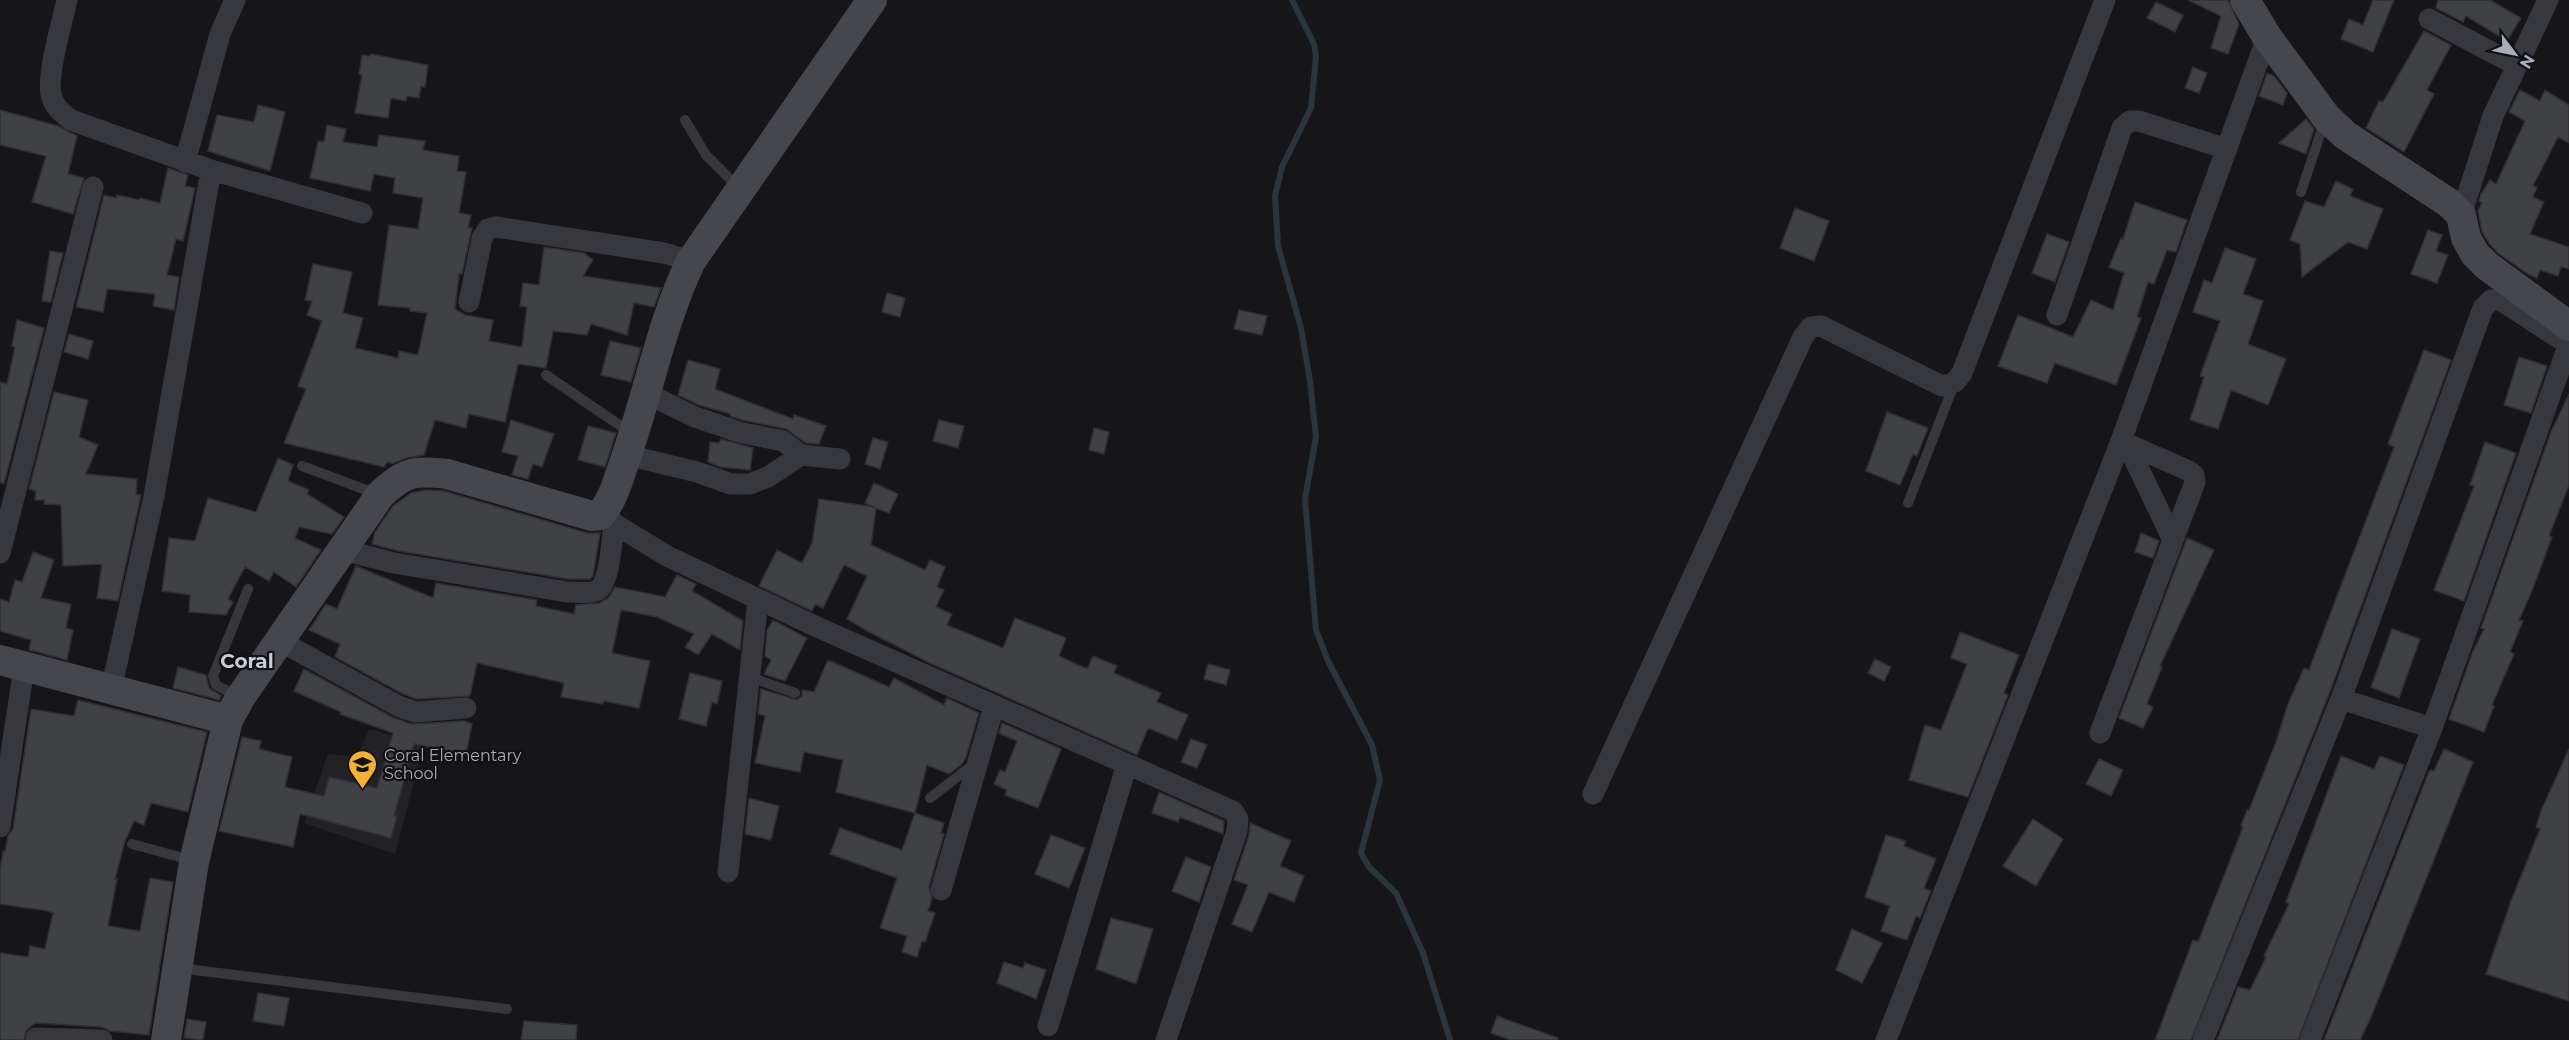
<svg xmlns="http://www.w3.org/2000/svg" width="2569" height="1040" viewBox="0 0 2569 1040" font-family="Montserrat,sans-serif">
	<rect width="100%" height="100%" fill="#161618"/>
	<path fill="#222225" d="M369 729 424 744 395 854 304 823 328 754 357 757Z"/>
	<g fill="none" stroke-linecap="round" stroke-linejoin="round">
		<path stroke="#2c353c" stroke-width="6" d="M1292 0 1314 44 1316 57 1311 108 1282 167 1275 196 1278 246 1301 328 1310 381 1316 437 1305 499 1316 630 1328 661 1372 745 1380 780 1361 853 1369 867 1396 893 1423 953 1450 1040"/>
	</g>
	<path fill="#404145" stroke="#303034" stroke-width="1.5" d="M2188 0H2228L2239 24 2228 54 2211 48 2221 16Z
		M2373 0H2394L2373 52 2341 39 2349 19 2363 25Z
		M2438 0H2490L2521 18 2507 41 2466 16 2463 22 2436 8Z
		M2156 2 2183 15 2175 32 2147 18Z
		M2424 31 2451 45 2427 90 2434 94 2404 152 2366 128 2379 101 2383 102Z
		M371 54 428 65 425 87 421 86 419 98 407 96 406 101 391 98 388 118 355 113 362 75 359 74 362 55 370 56Z
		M2193 67 2207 73 2199 93 2185 88Z
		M2267 73 2274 76 2287 93 2283 105 2259 96Z
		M2520 90 2540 101 2545 90 2569 105V143L2558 137 2533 186 2537 187 2533 197 2544 202 2530 234 2569 247V269L2561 267 2558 276 2540 270 2537 278 2528 274 2498 253 2489 243 2482 232 2478 211 2482 203 2479 201 2481 194 2490 180 2496 184 2525 121 2509 112Z
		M258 105 285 112 270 171 208 151 217 115 254 122Z
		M0 110 58 126 77 136 68 174 84 178 73 214 32 202 46 156 0 145Z
		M2306 119 2314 129 2306 154 2279 143Z
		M327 125 346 129 343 142 377 147 379 135 425 141 423 150 459 156 457 171 466 172 459 213 471 215 468 228H472L462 274H459L455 309 465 315 493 320 489 341 522 347 527 307 520 306 523 283 539 285 544 247 584 253 593 260 583 276 661 288 654 307 634 303 627 335 591 324 587 335 553 331 546 368 518 364 505 422 469 414 466 428 435 420 424 455 406 458 392 464 388 461 384 467 284 443 306 389 298 386 322 321 307 315 312 301 305 300 313 264 352 272 343 313 363 318 355 348 398 358 399 351 418 355 427 313 410 311V308L378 305 389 225 418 229 423 198 393 193 395 178 374 174 370 191 310 178 318 141 324 142Z
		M168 168 188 175 185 186 195 188 183 241 176 239 167 275 179 277 174 310 153 306 155 294 107 289 103 312 76 307 104 195 116 198 117 195 139 200 140 198 160 203Z
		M2336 181 2353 189 2350 196 2383 209 2367 249 2348 242 2302 277 2300 244 2290 240 2305 201 2324 207Z
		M2135 202 2187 220 2176 252 2167 250 2154 284 2148 282 2137 317 2141 318 2116 385 2055 363 2047 383 1998 366 2018 315 2073 337 2091 300 2113 310 2124 273 2109 267 2121 238 2123 239Z
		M1795 208 1829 221 1814 261 1780 248Z
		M2428 230 2442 235 2436 251 2448 255 2437 283 2411 274Z
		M2047 234 2069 242 2055 282 2032 273Z
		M2225 248 2256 259 2243 294 2263 301 2248 344 2286 359 2268 405 2231 390 2218 429 2190 420 2204 377 2200 376 2220 321 2193 312 2204 280 2212 283Z
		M50 251 63 253 51 302 42 301Z
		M887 293 905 298 900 317 882 312Z
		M1239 310 1267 316 1262 335 1234 329Z
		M17 320 44 328 4 484 0 482V382L7 384 15 347 12 346Z
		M69 334 93 341 88 359 64 352Z
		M610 341 641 348 631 382 601 375Z
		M2424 350 2451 360 2329 694 2191 1040H2155L2193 940 2198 942 2243 827 2241 826 2247 810H2249L2276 742 2288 704 2304 668 2309 670 2334 604 2394 447 2388 444Z
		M2519 357 2547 366 2531 413 2504 405Z
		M688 360 720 369 715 389 793 419 794 415 826 426 819 444 806 443 786 429 742 420 730 416 731 414 699 405 678 395Z
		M54 392 88 400 79 437 98 445 86 474 137 479 136 494 141 495 118 601 97 598 102 564 63 566 61 505 44 504 45 500H35L36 491 29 489Z
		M2569 394V485L2549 536 2552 537 2532 591 2519 620 2523 621 2510 652 2514 654 2492 705 2494 706 2484 732 2449 719 2473 651 2484 629 2481 628 2551 432Z
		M1887 412 1928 428 1917 456 1913 454 1900 485 1866 471Z
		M511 420 554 434 542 467 533 464 528 479 512 475 518 456 502 452Z
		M939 420 964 426 958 448 933 441Z
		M588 426 616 433 605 467 578 460Z
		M1094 428 1109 432 1104 454 1089 450Z
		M873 438 888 442 880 469 865 464Z
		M721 439 753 448 750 470 721 467 708 462 710 442 719 443Z
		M2485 442 2516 453 2464 601 2434 590 2474 486 2470 485Z
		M278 458 293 465 288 481 309 490 307 494 344 517 332 534 299 527 295 538 321 550 296 587 274 572 269 581 245 567 228 599 233 602 226 615 189 612 190 595 162 591 169 538 195 541 208 498 256 512Z
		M874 483 898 494 889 513 876 508 871 545 925 570 930 560 945 567 937 587 944 590 936 607 952 614 947 625 1003 648 1015 618 1066 638 1059 656 1087 669 1093 656 1117 666 1114 673 1161 693 1157 702 1188 715 1177 740 1148 728 1137 755 930 663 869 632 847 619 867 576 844 565 823 608 815 604 812 611 759 586 777 550 802 563 812 543 819 499 874 507 865 503Z
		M426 490 444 491 587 533H600L593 576 590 579H568L399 551 372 544 375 532 393 506 411 493Z
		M2141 533 2159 541 2153 558 2135 552Z
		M2187 538 2214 550 2160 666 2162 667 2147 704 2153 707 2143 728 2119 718Z
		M33 552 54 560 41 598 71 604 66 628 73 630 67 660 29 650 31 640 0 631V599L9 602 15 580 22 582Z
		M356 566 433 598 436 583 537 600 536 606 574 614 576 605 600 603 609 597 615 587 665 597 677 575 696 584 692 591 743 621 740 650 712 634 698 655 685 647 694 634 657 617 621 610 612 653 650 661 639 708 604 701 603 704 561 697 564 683 477 663 470 696 417 699 403 694 335 657 340 644 309 630 326 604 337 609Z
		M773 620 807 638 785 681 764 674 771 660 765 656 767 631Z
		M2392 629 2420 639 2399 698 2371 687Z
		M1960 632 2019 655 2004 693 2008 695 1968 797 1909 780 1925 725 1941 730 1967 664 1951 658Z
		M1875 659 1891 667 1884 681 1868 673Z
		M828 660 889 687 894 678 944 705 947 698 979 713 966 757 962 764 949 774 927 765 915 813 836 792 843 760 804 752 800 772 755 763 765 716 758 714 761 689 797 700 802 696V690L814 692Z
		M1208 664 1230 670 1226 685 1204 679Z
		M178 667 206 675 209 688 221 696 219 700 173 688Z
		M304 669 392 717 411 724 464 721 472 724 466 755 414 744 394 816H397L391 838 300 814 293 847 219 831 242 737 261 741 259 749 292 757 285 787 324 796 329 777 377 788 393 733 340 714 341 712 294 691Z
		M690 673 722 681 717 704 712 702 706 726 679 719Z
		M78 700 207 732 188 812 151 803 144 825 134 821 125 841 115 879H117L108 926 140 931 150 878 173 882 149 1035 110 1031 102 1027 35 1023 26 1031 24 1040H0V953L28 957 30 946 45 949 53 913 48 911 0 904V870L3 851 5 852 8 836 13 829 31 709 74 716Z
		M1002 723 1061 749 1038 808 1005 795 1007 790 994 784 1000 770 1005 772 1017 741 999 733Z
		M1191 739 1207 745 1197 768 1181 762Z
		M2444 749 2473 762 2372 1015 2360 1040H2324L2428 774 2430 770 2434 771Z
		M2569 749V1001L2486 974 2511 901 2540 829 2536 827 2541 811Z
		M2341 756 2374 769 2380 756 2404 765 2298 1040H2217L2238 987 2250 990 2266 957 2264 956 2289 904 2286 902Z
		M2099 759 2123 770 2111 796 2086 784Z
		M1159 792 1224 821 1223 834 1180 817 1178 822 1152 813Z
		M749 798 779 806 771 840 745 834Z
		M915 813 944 823 941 833 944 834 929 887 932 898 928 911 935 913 925 942 922 941 917 957 902 952 907 936 880 928 897 878 830 854 840 828 902 850Z
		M2033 819 2063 839 2036 886 2003 866Z
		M1250 823 1291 841 1280 866 1304 876 1294 902 1269 892 1252 932 1232 924 1248 885 1234 880 1249 835Z
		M1051 835 1085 848 1069 888 1035 874Z
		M1886 835 1906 841 1904 846 1936 859 1924 888 1931 891 1920 918 1916 916 1907 940 1881 931 1890 906 1865 897Z
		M1186 857 1211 867 1199 902 1172 891Z
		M1111 918 1153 929 1136 984 1096 969Z
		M1852 929 1882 943 1862 983 1836 970Z
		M1004 962 1023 968 1025 963 1046 970 1036 999 997 983Z
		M258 993 289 998 284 1026 253 1021Z
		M1497 1016 1558 1038 1557 1040H1511L1491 1033Z
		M187 1019 206 1022 203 1040 184 1038Z
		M524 1021 577 1025 576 1040H521Z"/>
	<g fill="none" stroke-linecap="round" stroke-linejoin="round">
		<path stroke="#37383d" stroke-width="10" d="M685 120 706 155 740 189
			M2301 192 2325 120
			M546 375 631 433
			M302 466 377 494
			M1908 503 1955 382
			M750 677 795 693
			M237 696 216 685 213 676 248 589
			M930 798 974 764
			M132 844 194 861
			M179 968 507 1009"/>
		<path stroke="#37383d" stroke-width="21" d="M67 0C62 23 47 73 51 94 53 106 62 113 71 120L211 170 154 496 111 690
			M2429 19 2516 65
			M185 162 220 34 235 0
			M211 170 362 213
			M2461 215 2493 116 2548 0
			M469 302 482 238 488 229 496 227 664 253 691 261
			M2057 315 2122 128 2130 121H2139L2227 149
			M646 393 695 417 739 432 783 441 801 455 840 459
			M2127 444 2173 540
			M627 455 697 472 731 484H750L768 477 801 455
			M600 515 667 556 817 627 1233 811 1238 819 1237 831 1166 1040
			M343 550 394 563 567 592C575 592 588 594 596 591 610 587 612 537 614 523
			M0 553 93 187
			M280 641 398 706 415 712 466 708
			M2432 728 2341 699 2483 308 2491 300H2500L2568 344
			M2100 733 2195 482 2194 475 2189 471 2121 441
			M1593 794 1803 337 1811 327 1821 326 1942 386 1955 382 1962 373 2105 0
			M0 827 24 667
			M728 872 758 600
			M941 890 994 706
			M1048 1026 1127 764
			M36 1038 102 1040
			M1886 1040 2121 441 2267 37
			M2203 1040 2341 699
			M2310 1040 2432 728 2569 343"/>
		<path stroke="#45474d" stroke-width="30" d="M2245 0 2267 37 2326 117 2345 135 2449 203 2461 215 2466 238 2475 254 2487 266 2569 326
			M0 660 228 720
			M166 1040 194 862 228 720 240 698 380 495C404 472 414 470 447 474L592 516 600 515C614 499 619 477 626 457 649 392 661 323 691 261L872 0"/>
	</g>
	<defs>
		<symbol id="school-pin" viewBox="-11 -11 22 30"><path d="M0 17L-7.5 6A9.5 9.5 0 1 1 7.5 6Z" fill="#f2b134" stroke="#111113"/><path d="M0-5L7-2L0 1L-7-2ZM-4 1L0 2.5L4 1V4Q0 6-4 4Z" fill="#111"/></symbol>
	</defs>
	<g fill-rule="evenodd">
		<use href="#school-pin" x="346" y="748" width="33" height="45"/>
	</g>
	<g text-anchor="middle" stroke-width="4.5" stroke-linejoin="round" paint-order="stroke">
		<g font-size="16" fill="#a8adb8" stroke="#111113" text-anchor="start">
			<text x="384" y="761">Coral Elementary<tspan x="384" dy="18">School</tspan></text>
		</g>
		<g font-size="20" font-weight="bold" fill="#c9ccd4" stroke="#111113">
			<text x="247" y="668">Coral</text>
		</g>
	</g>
	<g transform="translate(2515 54) rotate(122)" stroke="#111113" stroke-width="4.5" paint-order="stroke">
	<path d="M0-4.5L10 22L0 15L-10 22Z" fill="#a8adb8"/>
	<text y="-9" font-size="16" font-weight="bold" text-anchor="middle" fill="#a8adb8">N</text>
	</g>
</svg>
